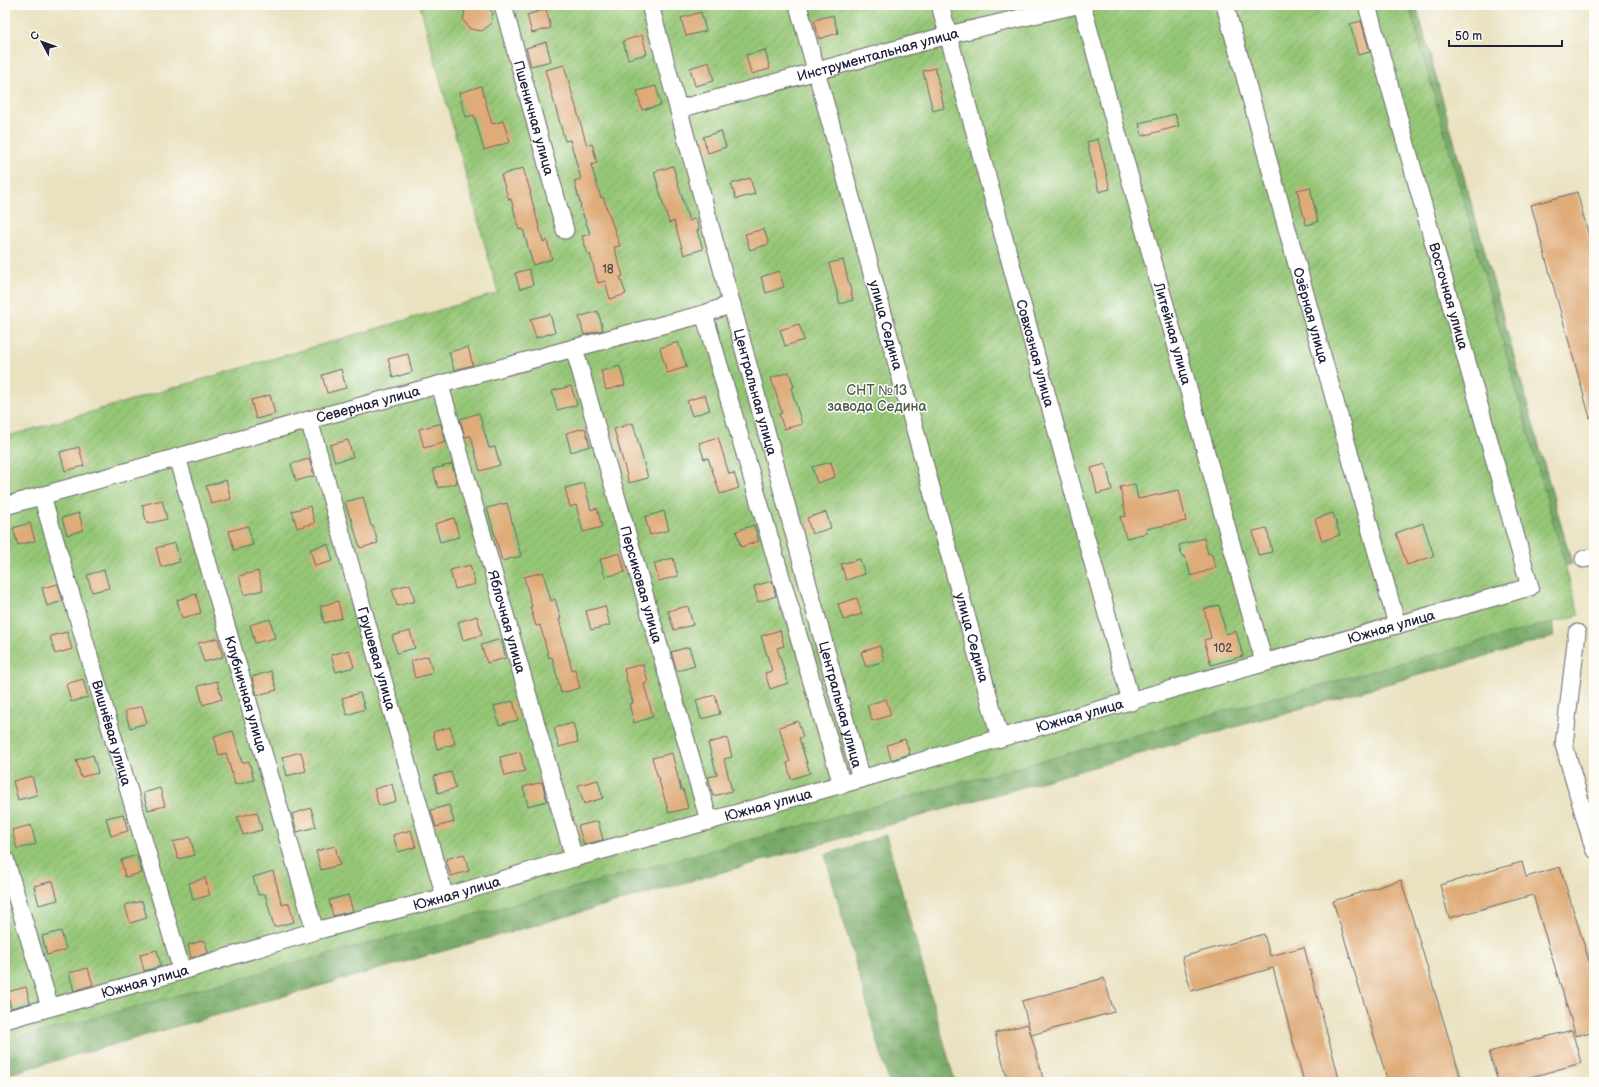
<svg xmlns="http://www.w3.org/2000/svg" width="1599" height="1087" viewBox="0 0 1599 1087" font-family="'Balsamiq Sans',sans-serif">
	<defs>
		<pattern id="forest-crowns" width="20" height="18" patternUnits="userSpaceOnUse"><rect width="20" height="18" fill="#78ab67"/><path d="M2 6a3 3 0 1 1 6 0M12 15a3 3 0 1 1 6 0" fill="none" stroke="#628b56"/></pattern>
		<pattern id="garden-furrows" width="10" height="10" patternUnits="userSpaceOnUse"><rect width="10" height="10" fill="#95c676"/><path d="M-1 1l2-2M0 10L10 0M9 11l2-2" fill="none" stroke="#80aa67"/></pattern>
	</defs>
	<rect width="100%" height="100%" fill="#fdfcf7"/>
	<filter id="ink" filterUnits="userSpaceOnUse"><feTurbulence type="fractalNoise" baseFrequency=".025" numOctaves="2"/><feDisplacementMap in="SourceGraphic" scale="8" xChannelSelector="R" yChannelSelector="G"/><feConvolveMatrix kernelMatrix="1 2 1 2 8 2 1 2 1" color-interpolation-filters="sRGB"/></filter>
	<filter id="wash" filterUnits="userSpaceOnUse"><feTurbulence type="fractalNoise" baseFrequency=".012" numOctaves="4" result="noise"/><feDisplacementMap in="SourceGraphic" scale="16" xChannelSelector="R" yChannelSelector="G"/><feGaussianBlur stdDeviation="0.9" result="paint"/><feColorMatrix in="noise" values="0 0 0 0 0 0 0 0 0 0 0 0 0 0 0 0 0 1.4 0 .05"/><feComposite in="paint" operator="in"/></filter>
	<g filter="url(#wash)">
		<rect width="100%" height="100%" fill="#e9e1bf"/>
		<path fill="url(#forest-crowns)" stroke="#4d6651" d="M1379 5H1416L1572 564 1535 574Z
			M1556 590 1553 637 5 1075V1037Z
			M886 835 955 1082H889L825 855Z"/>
		<path fill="url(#garden-furrows)" stroke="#5c7458" d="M420 5H1409L1579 615 5 1042V437L498 293Z"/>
		<g id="blocks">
			<path fill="#dfab78" d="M470 5H487L493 13 491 24 482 31 470 29 463 20 465 9Z
				M546 9 551 28 532 33 527 15Z
				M701 12 706 31 686 36 681 18Z
				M833 15 838 33 819 39 814 20Z
				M1361 21 1370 52 1358 55 1350 24Z
				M642 35 647 54 628 59 623 41Z
				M546 42 551 61 531 66 526 48Z
				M765 50 770 69 751 74 746 55Z
				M709 62 714 81 695 86 690 68Z
				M564 65 587 146 592 144 597 163 591 165 601 198 603 197 620 246 614 247 623 276 620 277 626 294 610 299 605 281 598 283 590 254 588 255 582 236 590 234 580 206H581L574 181 581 179 570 140 565 141 545 70Z
				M935 68 944 108 933 111 923 71Z
				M481 86 492 124 503 121 510 142 484 150 474 115 466 117 459 93Z
				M656 86 661 105 642 110 637 91Z
				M1175 114 1179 126 1142 136 1139 123Z
				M721 131 726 147 708 153 703 137Z
				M1098 139 1110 189 1099 192 1087 142Z
				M673 166 689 221 696 218 699 230 697 231 703 249 684 255 674 221 669 223 654 172Z
				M523 168 531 193H530L543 242 547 240 552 259 533 265 523 229 519 230 511 199 509 200 501 175Z
				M750 178 755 194 736 199 731 184Z
				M1310 187 1318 222 1306 225 1297 190Z
				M1577 192 1594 255V417L1590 418 1531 205Z
				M764 229 769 244 750 250 745 234Z
				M843 260 853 300 840 304 829 263Z
				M529 269 533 285 520 289 515 273Z
				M779 271 784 287 766 293 761 277Z
				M598 311 603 330 584 335 579 317Z
				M550 314 555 332 536 338 530 319Z
				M799 324 804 340 785 346 780 330Z
				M678 342 687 367 667 373 660 348Z
				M468 347 473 365 454 370 449 352Z
				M408 354 412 372 393 378 388 359Z
				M620 366 625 385 606 390 601 371Z
				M341 369 346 388 327 393 322 375Z
				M789 372 794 387 791 388 802 424 784 429 779 414 782 413 771 378Z
				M571 386 577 405 557 410 552 391Z
				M270 395 275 414 256 419 251 400Z
				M705 395 710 410 692 416 687 401Z
				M479 413 489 448 495 447 500 465 480 471 471 436 465 437 460 419Z
				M633 423 648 478 629 483 614 429Z
				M438 424H441L446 442 424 448 419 429Z
				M585 428 590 446 571 452 566 433Z
				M718 437 729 474 734 473 739 488 720 494 708 458 704 459 699 443Z
				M348 440 353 457 335 462 330 445Z
				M79 447 84 466 65 471 60 452Z
				M309 459 314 476 296 481 291 464Z
				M831 462 835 477 817 483 812 467Z
				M452 464 457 483 438 488 433 469Z
				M1106 464 1112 490 1097 494 1091 468Z
				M226 480 231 499 211 504 206 486Z
				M584 483 591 510 597 508 602 527 583 532 576 505 570 507 565 488Z
				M1135 484 1138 499 1179 490 1186 521 1146 529 1147 533 1126 538 1120 517 1126 516 1120 487Z
				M363 497 371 526H373L378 543 360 548 351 518H350L345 502Z
				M162 500 167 519 147 524 142 505Z
				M507 503 521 556 502 561 487 508Z
				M310 506 315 523 297 528 292 511Z
				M664 511 669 530 650 535 645 517Z
				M826 512 831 528 812 534 807 518Z
				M79 513 83 530 67 535 62 518Z
				M1333 513 1340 535 1322 541 1315 519Z
				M454 518 459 537 440 542 435 524Z
				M30 523 35 541 18 545 13 528Z
				M1423 523 1434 556 1407 565 1396 533Z
				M754 525 759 541 741 547 736 531Z
				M248 526 253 545 234 550 229 531Z
				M1267 528 1272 552 1258 555 1253 531Z
				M1204 538 1208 554 1211 553 1216 568 1191 576 1185 556 1182 557 1179 545Z
				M175 543 180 562 161 567 156 548Z
				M328 544 333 561 315 566 310 549Z
				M620 553 625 572 605 577 600 559Z
				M673 558 678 576 659 581 654 563Z
				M860 559 865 574 846 580 841 564Z
				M470 565 475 584 455 589 450 570Z
				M104 570 109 588 92 592 87 575Z
				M258 571 263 590 244 595 239 576Z
				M543 572 551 601 555 599 561 619H559L572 670 575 669 580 688 561 693 552 657 549 658 540 625 536 626 530 607H532L524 577Z
				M772 581 776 596 758 602 754 586Z
				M58 584 63 601 47 606 42 588Z
				M410 584 415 601 397 606 392 589Z
				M196 594 201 613 182 618 177 600Z
				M857 598 862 614 843 620 838 604Z
				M338 601 342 618 324 623 320 606Z
				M1219 605 1226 634 1236 631 1243 656 1211 665 1204 640 1211 638 1204 609Z
				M605 606 610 625 591 630 586 611Z
				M688 606 693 625 674 630 668 611Z
				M477 616 482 635 463 640 458 622Z
				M270 619 275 638 255 643 250 625Z
				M780 630 784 646 777 648 788 683 770 689 765 673 772 671 761 636Z
				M410 631 415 648 397 653 392 636Z
				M67 632 72 649 55 654 50 636Z
				M218 638 223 657 204 662 198 643Z
				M501 639 506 658 487 663 481 645Z
				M880 646 884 661 866 667 861 652Z
				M689 647 695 666 677 671 671 652Z
				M349 650 354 667 336 672 331 655Z
				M428 656 433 673 415 678 411 661Z
				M643 664 648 682 644 684 653 717 634 723 629 704 633 703 624 669Z
				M271 671 277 690 257 695 252 677Z
				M83 679 88 697 71 702 66 684Z
				M217 681 222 699 203 705 198 686Z
				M360 693 365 709 347 715 342 698Z
				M715 695 720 714 701 719 696 700Z
				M886 699 891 715 872 721 867 705Z
				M513 701 518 720 499 725 494 706Z
				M142 706 147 723 130 728 125 711Z
				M798 721 803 737 799 738 810 773 791 779 787 763 790 762 779 727Z
				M573 723 578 742 559 747 554 728Z
				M450 727 455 744 437 749 433 732Z
				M233 731 242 763 249 761 254 780 235 785 226 753 219 755 214 736Z
				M727 738 732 757 724 759 732 791 713 796 708 777 717 775 708 743Z
				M905 739 910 754 891 760 887 745Z
				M301 752 306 771 287 776 282 757Z
				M520 752 525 771 505 776 500 757Z
				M672 753 681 790 683 789 688 808 669 813 652 758Z
				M93 755 98 773 81 777 76 760Z
				M451 772 456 788 438 793 434 776Z
				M32 776 37 795 18 800 13 781Z
				M598 780 603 798 584 804 578 785Z
				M542 782 547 801 528 806 523 787Z
				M392 784 396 801 379 806 374 789Z
				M160 788 165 806 148 810 143 793Z
				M449 805 454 822 436 827 431 810Z
				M311 808 316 827 297 832 292 814Z
				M257 812 262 830 243 835 237 817Z
				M123 814 128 831 111 836 106 818Z
				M598 821 603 840 584 845 578 826Z
				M31 825 36 844 17 849 12 830Z
				M411 830 416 847 398 852 393 835Z
				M190 837 195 855 178 859 173 842Z
				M335 846 340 865 321 870 316 851Z
				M464 854 469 871 451 876 446 859Z
				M137 855 142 873 125 877 121 860Z
				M1522 862 1526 877 1560 867 1594 977V1031L1576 1036 1533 895 1449 918 1440 885Z
				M273 871 282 905 289 903 294 922 274 927 265 894 258 895 253 877Z
				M205 878 210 895 193 900 189 883Z
				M1401 880 1462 1082H1388L1333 901Z
				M53 881 58 900 39 905 34 886Z
				M348 895 353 911 333 916 329 900Z
				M142 901 147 918 130 923 125 905Z
				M61 931 66 950 47 955 42 936Z
				M1264 934 1270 956 1304 947 1340 1082H1304L1273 968 1191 991 1182 957Z
				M205 940 208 953 191 958 188 945Z
				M157 950 161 966 144 971 140 954Z
				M88 968 93 985 74 991 69 973Z
				M1104 978 1114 1012 1031 1035 1022 1001Z
				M26 987 30 1003 11 1008 7 992Z
				M1028 1024 1044 1082H1008L995 1033Z
				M1572 1030 1581 1063 1513 1082H1498L1489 1052Z"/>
		</g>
	</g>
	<g filter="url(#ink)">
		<use href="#blocks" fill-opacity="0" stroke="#686569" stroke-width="1"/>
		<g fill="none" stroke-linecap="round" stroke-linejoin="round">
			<defs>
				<g id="minor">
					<path id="s1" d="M503 5 565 230"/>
					<path id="s2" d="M650 5 861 779"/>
					<path id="s3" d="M798 5 1000 738"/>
					<path id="s4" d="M940 5 1131 702"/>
					<path id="s5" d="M1082 5 1264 662"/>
					<path id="s6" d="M1225 5 1397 625"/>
					<path id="s7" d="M679 109 948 35 1077 5"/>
					<path d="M704 314 842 785"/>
					<path id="s8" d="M574 348 709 821"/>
					<path id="s9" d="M440 385 574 858"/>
					<path id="s10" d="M309 420 445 897"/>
					<path id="s11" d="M177 457 315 931"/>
					<path id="s12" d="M42 496 182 971"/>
					<path id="s13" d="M5 506 309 420 574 348 704 314 732 304"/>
					<path d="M1584 559 1594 557"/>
					<path d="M1577 633 1564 745 1594 849"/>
					<path d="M5 859 50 1007"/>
					<path id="s14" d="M5 1020 182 971 315 931 445 897 574 858 861 779 1000 738 1530 587 1367 5"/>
				</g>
			</defs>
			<use href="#minor" stroke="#686569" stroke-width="19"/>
			<use href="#minor" stroke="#fff" stroke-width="17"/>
		</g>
	</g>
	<g text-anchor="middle" stroke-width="3" stroke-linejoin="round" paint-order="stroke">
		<g font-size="12" fill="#51444a">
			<text x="608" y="273">18</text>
			<text x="1223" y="652">102</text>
		</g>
		<g font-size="14" fill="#22223b" stroke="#fdfcf7">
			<text dy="5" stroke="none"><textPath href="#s7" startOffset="206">Инструментальная улица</textPath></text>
			<text dy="5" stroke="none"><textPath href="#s1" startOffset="117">Пшеничная улица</textPath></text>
			<text transform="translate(1449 296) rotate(74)" y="5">Восточная улица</text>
			<text dy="5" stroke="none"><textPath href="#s6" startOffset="322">Озёрная улица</textPath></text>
			<text dy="5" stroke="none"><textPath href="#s3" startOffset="332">улица Седина</textPath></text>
			<text dy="5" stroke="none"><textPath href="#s5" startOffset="341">Литейная улица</textPath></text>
			<text dy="5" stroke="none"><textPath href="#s4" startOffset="361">Совхозная улица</textPath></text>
			<text dy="5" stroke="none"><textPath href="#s2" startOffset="401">Центральная улица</textPath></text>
			<text dy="5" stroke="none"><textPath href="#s13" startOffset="377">Северная улица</textPath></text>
			<text dy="5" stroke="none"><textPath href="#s8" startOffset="246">Персиковая улица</textPath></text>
			<text dy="5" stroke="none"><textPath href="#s9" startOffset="246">Яблочная улица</textPath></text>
			<text dy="5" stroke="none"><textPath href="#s14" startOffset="1441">Южная улица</textPath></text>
			<text dy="5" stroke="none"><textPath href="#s3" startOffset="656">улица Седина</textPath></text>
			<text dy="5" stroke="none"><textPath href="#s10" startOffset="248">Грушевая улица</textPath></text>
			<text dy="5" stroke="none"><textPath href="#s11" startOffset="247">Клубничная улица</textPath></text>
			<text dy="5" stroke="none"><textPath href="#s2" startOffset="725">Центральная улица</textPath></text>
			<text dy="5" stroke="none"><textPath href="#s14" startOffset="1117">Южная улица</textPath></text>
			<text dy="5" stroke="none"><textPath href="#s12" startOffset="247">Вишнёвая улица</textPath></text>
			<text dy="5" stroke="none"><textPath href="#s14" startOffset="793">Южная улица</textPath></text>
			<text dy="5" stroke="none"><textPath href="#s14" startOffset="469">Южная улица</textPath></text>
			<text dy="5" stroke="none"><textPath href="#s14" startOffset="145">Южная улица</textPath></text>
		</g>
		<g font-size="14" fill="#4a5b50" stroke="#fdfcf7">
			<text x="877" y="395">СНТ №13<tspan x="877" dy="16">завода Седина</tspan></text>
		</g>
	</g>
	<rect width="1599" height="1087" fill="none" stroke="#fdfcf7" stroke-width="20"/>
	<g transform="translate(42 42) rotate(311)" stroke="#fdfcf7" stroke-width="3" paint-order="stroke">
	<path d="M0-3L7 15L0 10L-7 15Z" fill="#22223b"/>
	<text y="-6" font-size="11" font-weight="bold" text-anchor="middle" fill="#22223b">С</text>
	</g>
	<path d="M1449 40v6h113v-6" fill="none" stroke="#22223b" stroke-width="2"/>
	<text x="1455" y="40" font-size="12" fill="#22223b" stroke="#fdfcf7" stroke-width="3" paint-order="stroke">50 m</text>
</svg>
